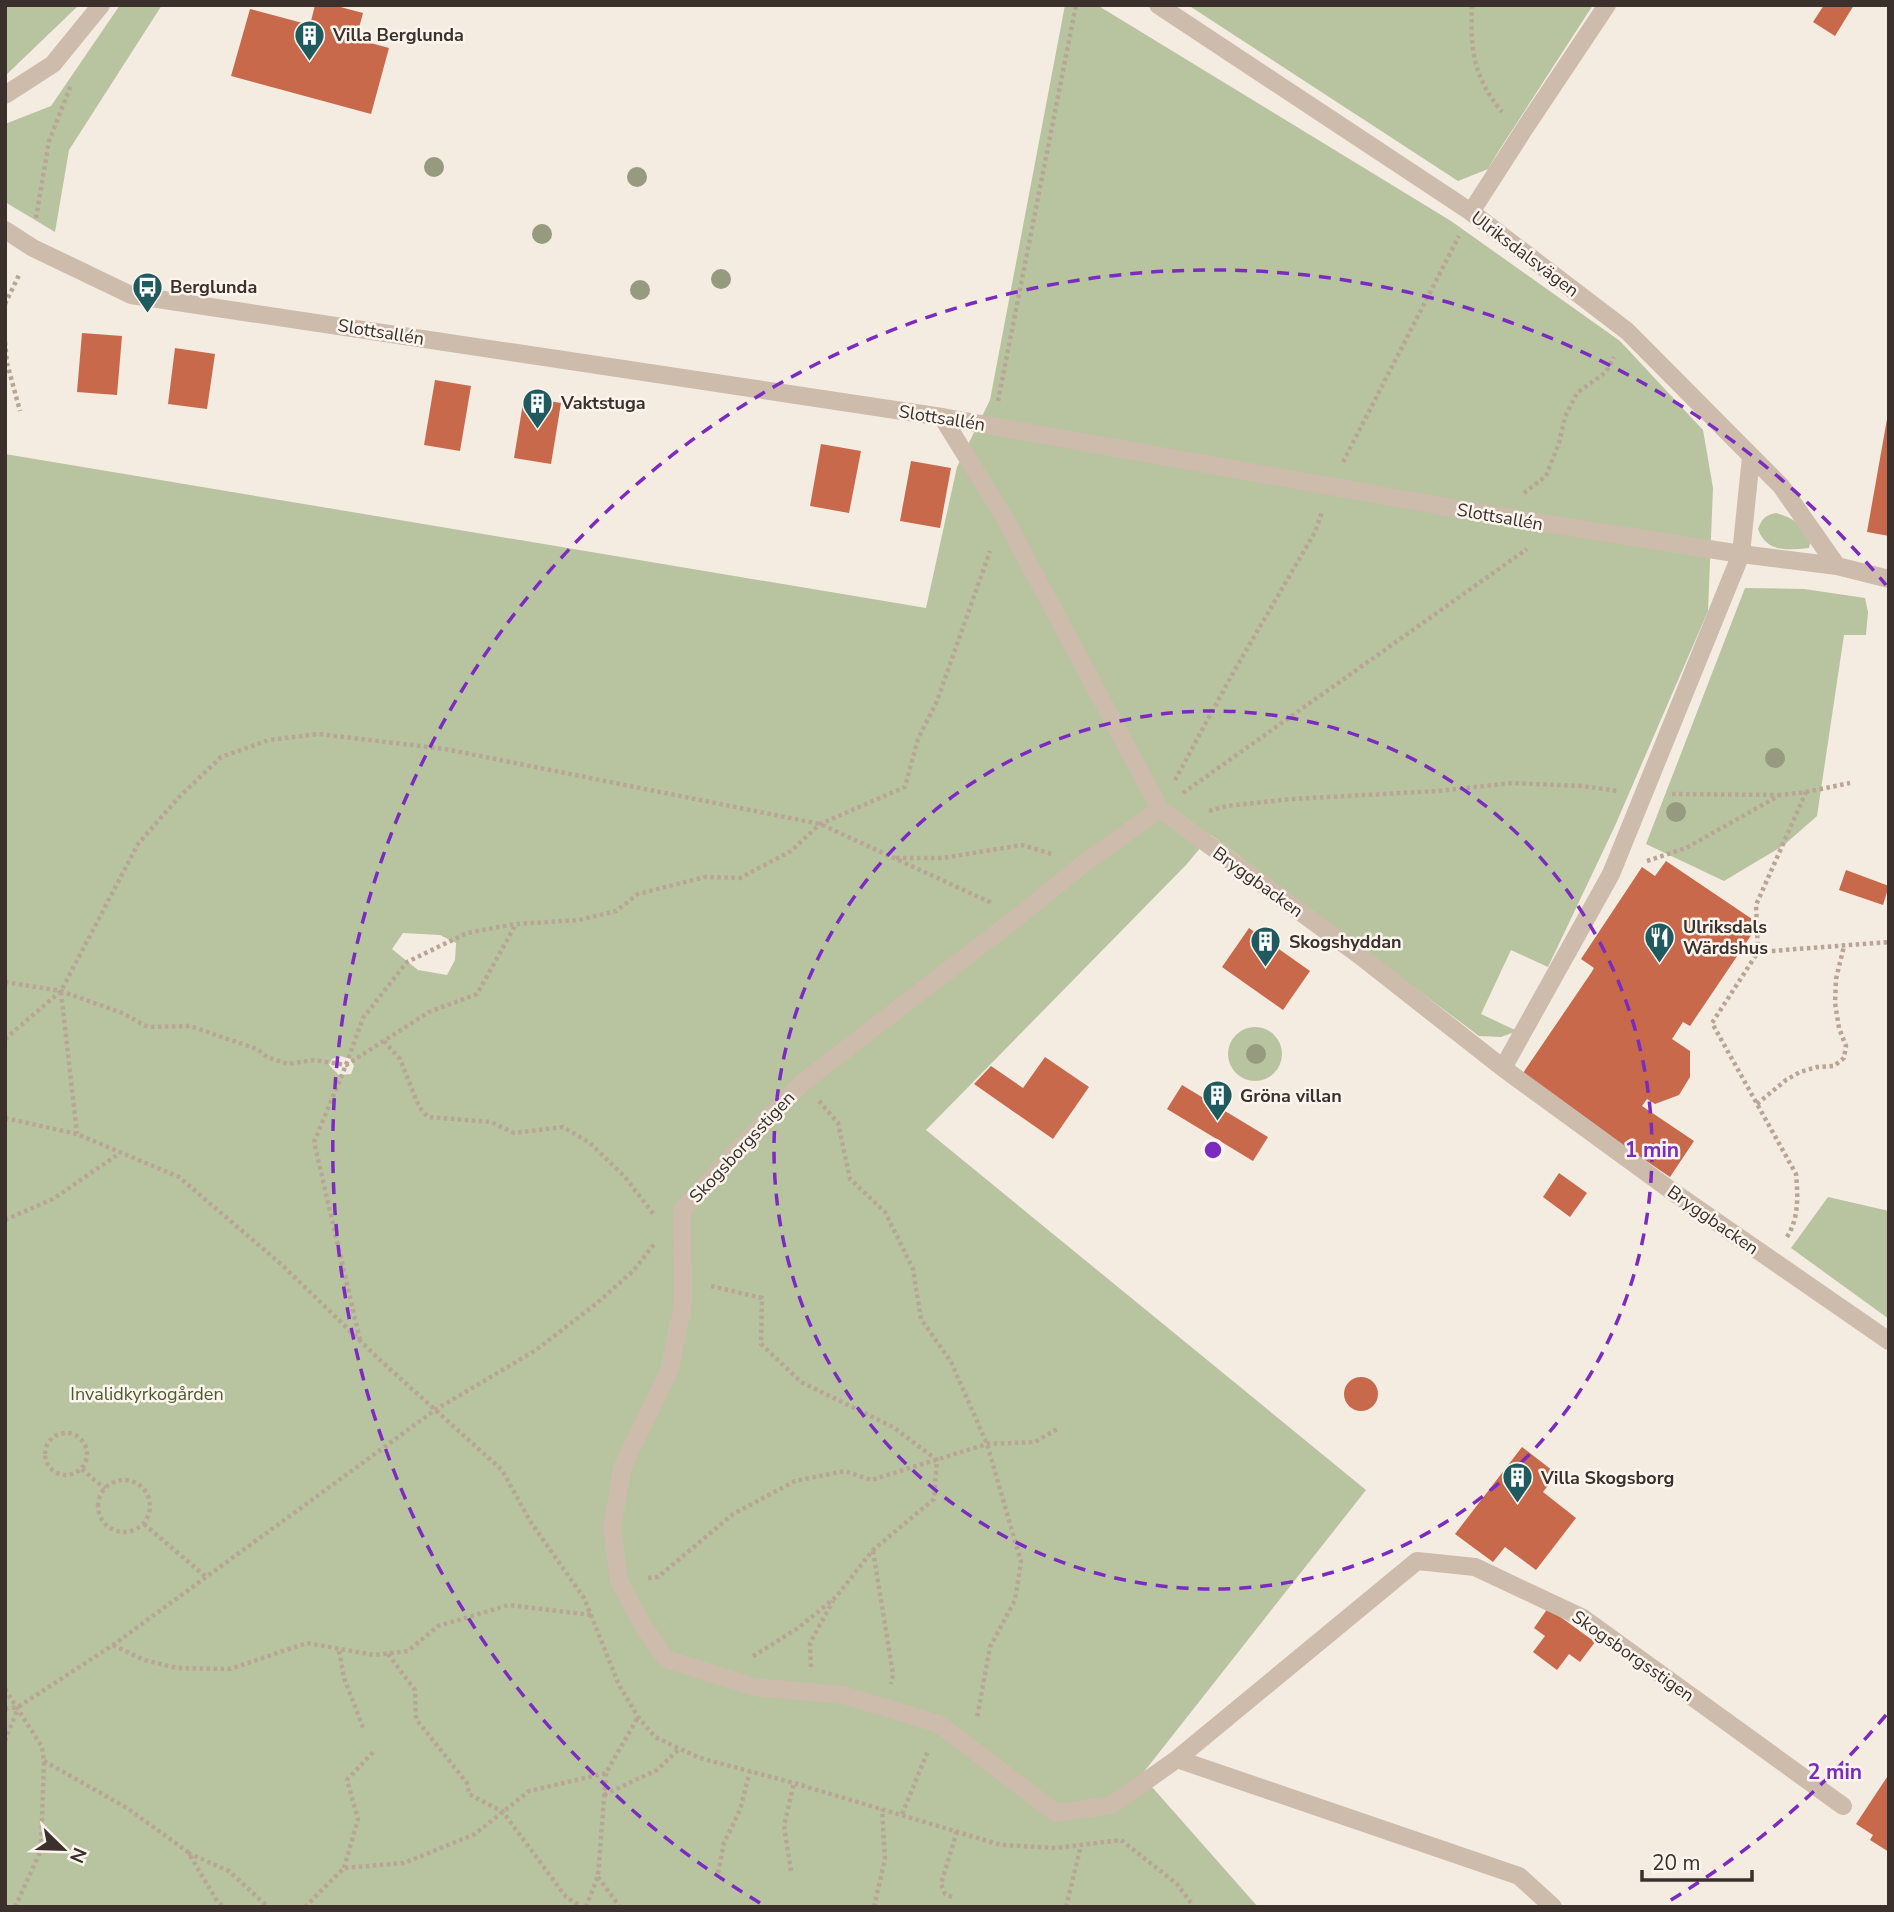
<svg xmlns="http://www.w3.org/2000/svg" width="1894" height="1912" viewBox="0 0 1894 1912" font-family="'Nunito Sans',sans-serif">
	<rect width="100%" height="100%" fill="#f4ebe1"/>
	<path fill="#b8c4a0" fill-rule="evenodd" d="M5 5H79L5 76Z
		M120 5H162L69 150 55 232 5 202V124L51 106Z
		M1065 5H1097L1451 221 1620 341 1703 430 1713 488 1708 611 1614 828 1548 967 1511 950 1481 1014 1517 1031 1501 1037 1479 1036 1211 835 1186 865 926 1130 1366 1490 1143 1773 1152 1787 1258 1907H5V454L926 608 957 467 990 400ZM403 933 440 935 456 943 455 960 447 975 418 970 392 949ZM340 1056 351 1059 354 1066 351 1074 339 1075 329 1065 332 1059Z
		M1188 5H1593L1498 152 1488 169 1458 181Z
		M1776 513C1793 518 1802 524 1811 539L1809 548C1787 550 1767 553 1758 529 1762 519 1765 515 1776 513Z
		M1745 588 1804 589 1865 598 1868 612 1866 635H1844L1817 816 1784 845 1724 881 1646 844Z
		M1228 1054a27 27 0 1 1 54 0a27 27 0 1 1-54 0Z
		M1828 1197 1889 1211V1319L1791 1248Z"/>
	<path fill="#c8694b" d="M315 5H333L363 13 356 39 389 48 371 114 231 76 250 9 310 25Z
		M1824 5H1854L1835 36 1813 22Z
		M82 333 122 336 117 395 77 392Z
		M175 348 215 354 207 409 168 404Z
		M435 380 471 386 460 451 424 445Z
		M524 397 561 403 551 464 514 458Z
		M1887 419H1889V536L1867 532Z
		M821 444 861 451 849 513 810 506Z
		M911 461 951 468 940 528 900 521Z
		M1666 861 1752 919 1745 930 1752 934 1690 1026 1683 1022 1672 1039 1690 1051V1077L1679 1095 1655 1104 1647 1099 1642 1106 1694 1141 1670 1177 1521 1076 1591 973 1594 968 1581 959 1642 867 1655 876Z
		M1846 870 1889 886 1883 905 1839 890Z
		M1249 928 1310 971 1283 1010 1222 967Z
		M1045 1057 1089 1087 1053 1139 974 1084 991 1066 1023 1088Z
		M1182 1085 1268 1137 1253 1161 1167 1109Z
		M1559 1173 1587 1193 1570 1217 1543 1197Z
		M1344 1394a17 17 0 1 1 34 0a17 17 0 1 1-34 0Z
		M1522 1447 1557 1474 1543 1492 1576 1518 1536 1570 1505 1547 1493 1562 1455 1534Z
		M1548 1608 1595 1642 1580 1662 1569 1654 1557 1670 1533 1652 1545 1636 1534 1628Z
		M1889 1774V1852L1870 1840 1873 1835 1856 1824Z"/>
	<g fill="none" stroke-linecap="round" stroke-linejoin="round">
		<path stroke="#b9a596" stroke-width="4.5" stroke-dasharray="3.5 3.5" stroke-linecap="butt" d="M1472 5C1470 50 1473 76 1502 112
			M36 218 49 141 71 85
			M5 304 20 273
			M5 342 7 363 20 411
			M998 401 1076 5
			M1343 462 1459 236
			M1524 493 1546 476 1559 443 1565 417 1577 393 1606 372 1614 357
			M1175 780 1233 673 1315 532 1322 512
			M1183 793 1527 549
			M1672 794 1780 795
			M1209 811 1226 806 1291 799 1438 791 1512 783 1582 786 1618 791
			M896 858H943L1022 845 1052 854
			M1647 861 1686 848 1780 795 1806 792 1850 783
			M1758 952 1889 942
			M5 982 61 991 122 1013 148 1027 190 1026 257 1049 267 1057 288 1064 314 1060 346 1065 429 1012 477 994 516 924 579 920 616 911 638 894 705 877 740 878 791 851 820 824 905 787 918 739 937 701 990 551
			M61 992 77 1134
			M5 1039 61 991 138 844 178 798 221 757 269 740 319 734 445 749 820 824 994 904
			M384 1041 400 1059 419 1107 428 1117 491 1122 514 1133 563 1127 590 1143 625 1177 655 1216
			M819 1101 838 1123 850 1179 885 1212 913 1269 921 1319 951 1362 987 1444 1021 1562 1015 1600 990 1647 977 1718
			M1757 1104 1786 1080 1800 1072 1817 1067 1834 1066 1844 1058 1846 1046 1839 1028 1835 1003 1836 979 1844 946
			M5 1118 77 1134 179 1177 282 1265 381 1361 502 1470 530 1521 584 1598 619 1685 638 1717 655 1737 700 1758 794 1783 1001 1845 1056 1848 1121 1840 1177 1884 1194 1907
			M5 1220 53 1199 120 1153
			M1787 1237C1799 1218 1798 1196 1796 1174L1712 1023 1758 952 1756 905 1806 792
			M711 1286 762 1298 761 1344 801 1382 893 1427 937 1460 934 1499 873 1550 836 1597 798 1628 752 1657
			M360 1340 314 1142 346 1065 363 1018 407 962 467 933 515 924
			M45 1454a21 21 0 1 1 42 0a21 21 0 1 1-42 0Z
			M82 1469 105 1489
			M98 1506a26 26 0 1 1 52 0a26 26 0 1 1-52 0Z
			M144 1524 206 1577
			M873 1551 893 1674 891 1684
			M648 1578 658 1577 733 1514 795 1481 845 1471 871 1480 987 1444 1035 1442 1059 1428
			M113 1645 144 1660 177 1668 230 1669 307 1643 374 1655 408 1651 438 1626 509 1605 591 1615
			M339 1651 344 1678 364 1730
			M388 1654 415 1690 416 1719 467 1783 469 1794 503 1812 566 1897 582 1907
			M811 1667 810 1643 833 1601
			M5 1689 42 1747 44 1761 41 1850 15 1907
			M5 1709 18 1707 113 1645 435 1410 536 1350 597 1303 633 1271 655 1243
			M5 1741 18 1708
			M44 1761 127 1808 188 1852 217 1901 223 1907
			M604 1795 657 1770 680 1748
			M902 1814 928 1751
			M188 1853 229 1871 268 1907
			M344 1868 358 1819 347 1780 374 1751
			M791 1871 784 1826 794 1783
			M718 1873 724 1843 740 1810 750 1771
			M598 1877 620 1907
			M952 1897 945 1894 941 1884 957 1831
			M305 1907 344 1868 404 1863 475 1834 529 1791 606 1773 638 1717
			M586 1907 598 1876 606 1773
			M874 1907 885 1859 882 1809
			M1066 1907 1081 1845"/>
		<path stroke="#cdbbac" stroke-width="18" d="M1471 212 1523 131 1607 5
			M942 417 1003 515 1160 809 1359 955 1503 1068 1669 1189 1889 1341
			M1160 809 1083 864 1019 916 802 1083 682 1210 683 1305 670 1369 623 1466 612 1527 619 1581 642 1624 666 1659 754 1687 843 1695 939 1724 1056 1813 1112 1805 1177 1759 1417 1561 1475 1567 1583 1618 1843 1806
			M1503 1068 1611 874 1741 554 1751 457
			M1177 1759 1519 1876 1553 1907"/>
		<path stroke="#cdbbac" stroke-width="18" d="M1158 5 1471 212 1627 331 1781 486 1837 566
			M5 95 53 64 101 5
			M5 230 33 248 131 295 942 417 1492 515 1741 554 1837 566 1889 579"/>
	</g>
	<g fill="#969b7f">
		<circle cx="434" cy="167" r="10"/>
		<circle cx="637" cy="177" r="10"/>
		<circle cx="542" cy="234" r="10"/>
		<circle cx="721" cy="279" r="10"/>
		<circle cx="640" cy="290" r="10"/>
		<circle cx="1775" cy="758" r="10"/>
		<circle cx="1676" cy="812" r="10"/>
		<circle cx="1256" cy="1054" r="10"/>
	</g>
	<g fill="none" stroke="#7b2cbf" stroke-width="3.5" stroke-dasharray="12 9">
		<circle cx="1213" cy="1150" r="439"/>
		<path d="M1886 1715A879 879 0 0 1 1666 1903M760 1903A879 879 0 1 1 1886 585"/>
	</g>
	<defs>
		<symbol id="building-pin" viewBox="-11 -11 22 30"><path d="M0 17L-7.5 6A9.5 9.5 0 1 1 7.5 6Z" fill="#1f5a5e" stroke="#fbf5ee"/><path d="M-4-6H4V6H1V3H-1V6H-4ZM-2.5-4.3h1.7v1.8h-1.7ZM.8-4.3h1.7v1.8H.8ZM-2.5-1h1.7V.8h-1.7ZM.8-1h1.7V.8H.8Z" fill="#fff"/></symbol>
		<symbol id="bus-pin" viewBox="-11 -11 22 30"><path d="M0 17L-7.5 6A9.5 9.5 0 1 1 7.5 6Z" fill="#1f5a5e" stroke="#fbf5ee"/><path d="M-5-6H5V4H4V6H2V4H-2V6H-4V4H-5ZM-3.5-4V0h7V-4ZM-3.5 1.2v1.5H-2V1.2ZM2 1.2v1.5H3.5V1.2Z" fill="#fff"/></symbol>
		<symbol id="restaurant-pin" viewBox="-11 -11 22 30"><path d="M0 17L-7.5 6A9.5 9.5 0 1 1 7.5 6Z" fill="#1f5a5e" stroke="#fbf5ee"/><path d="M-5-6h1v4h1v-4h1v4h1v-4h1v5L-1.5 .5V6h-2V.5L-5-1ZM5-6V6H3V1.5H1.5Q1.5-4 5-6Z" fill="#fff"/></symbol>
	</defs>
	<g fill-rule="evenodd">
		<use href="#building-pin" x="292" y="18" width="35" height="47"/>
		<use href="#bus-pin" x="130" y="270" width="35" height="47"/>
		<use href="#building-pin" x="520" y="386" width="35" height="47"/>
		<use href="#restaurant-pin" x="1642" y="920" width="35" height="47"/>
		<use href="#building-pin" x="1248" y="924" width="35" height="47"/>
		<use href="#building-pin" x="1200" y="1078" width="35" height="47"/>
		<use href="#building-pin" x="1500" y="1460" width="35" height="47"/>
	</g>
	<g text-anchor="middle" stroke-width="5" stroke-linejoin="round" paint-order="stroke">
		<g font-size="18" font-weight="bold" fill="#3b302b" stroke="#fbf5ee" text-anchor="start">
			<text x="333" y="41">Villa Berglunda</text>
			<text x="170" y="293">Berglunda</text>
			<text x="561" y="409">Vaktstuga</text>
			<text x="1683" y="933">Ulriksdals<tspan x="1683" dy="21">Wärdshus</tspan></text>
			<text x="1289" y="948">Skogshyddan</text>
			<text x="1240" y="1102">Gröna villan</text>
			<text x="1541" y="1484">Villa Skogsborg</text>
		</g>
		<g font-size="18" fill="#3b302b" stroke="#fbf5ee">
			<text transform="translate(1525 254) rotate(37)" y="6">Ulriksdalsvägen</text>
			<text transform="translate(381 332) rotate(9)" y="6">Slottsallén</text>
			<text transform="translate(942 418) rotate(9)" y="6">Slottsallén</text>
			<text transform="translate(1500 517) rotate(10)" y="6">Slottsallén</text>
			<text transform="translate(1258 882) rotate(36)" y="6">Bryggbacken</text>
			<text transform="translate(742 1147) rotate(-47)" y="6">Skogsborgsstigen</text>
			<text transform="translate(1713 1220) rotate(35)" y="6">Bryggbacken</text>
			<text transform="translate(1633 1656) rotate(35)" y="6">Skogsborgsstigen</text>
		</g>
		<g font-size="18" fill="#4a5a2e" stroke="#fbf5ee">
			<text x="147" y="1400">Invalidkyrkogården</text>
		</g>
	</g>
	<circle cx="1213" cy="1150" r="10" fill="#7b2cbf" stroke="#fbf5ee" stroke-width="3.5"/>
	<g font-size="21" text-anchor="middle" font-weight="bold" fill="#7b2cbf" stroke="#fbf5ee" stroke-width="5" stroke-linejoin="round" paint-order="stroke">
		<text x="1652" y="1157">1 min</text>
		<text x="1835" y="1779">2 min</text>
	</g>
	<rect width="1894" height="1912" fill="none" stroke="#3b302b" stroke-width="14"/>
	<g transform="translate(63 1849) rotate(113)" stroke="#fbf5ee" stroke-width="5" paint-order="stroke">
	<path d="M0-5L12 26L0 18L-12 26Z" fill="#3b302b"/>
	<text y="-10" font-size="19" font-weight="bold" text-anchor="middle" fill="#3b302b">N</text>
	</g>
	<path d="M1642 1870v10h110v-10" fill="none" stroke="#3b302b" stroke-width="3.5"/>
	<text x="1652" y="1870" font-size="21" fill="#3b302b" stroke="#fbf5ee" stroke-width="5" paint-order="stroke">20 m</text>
</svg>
